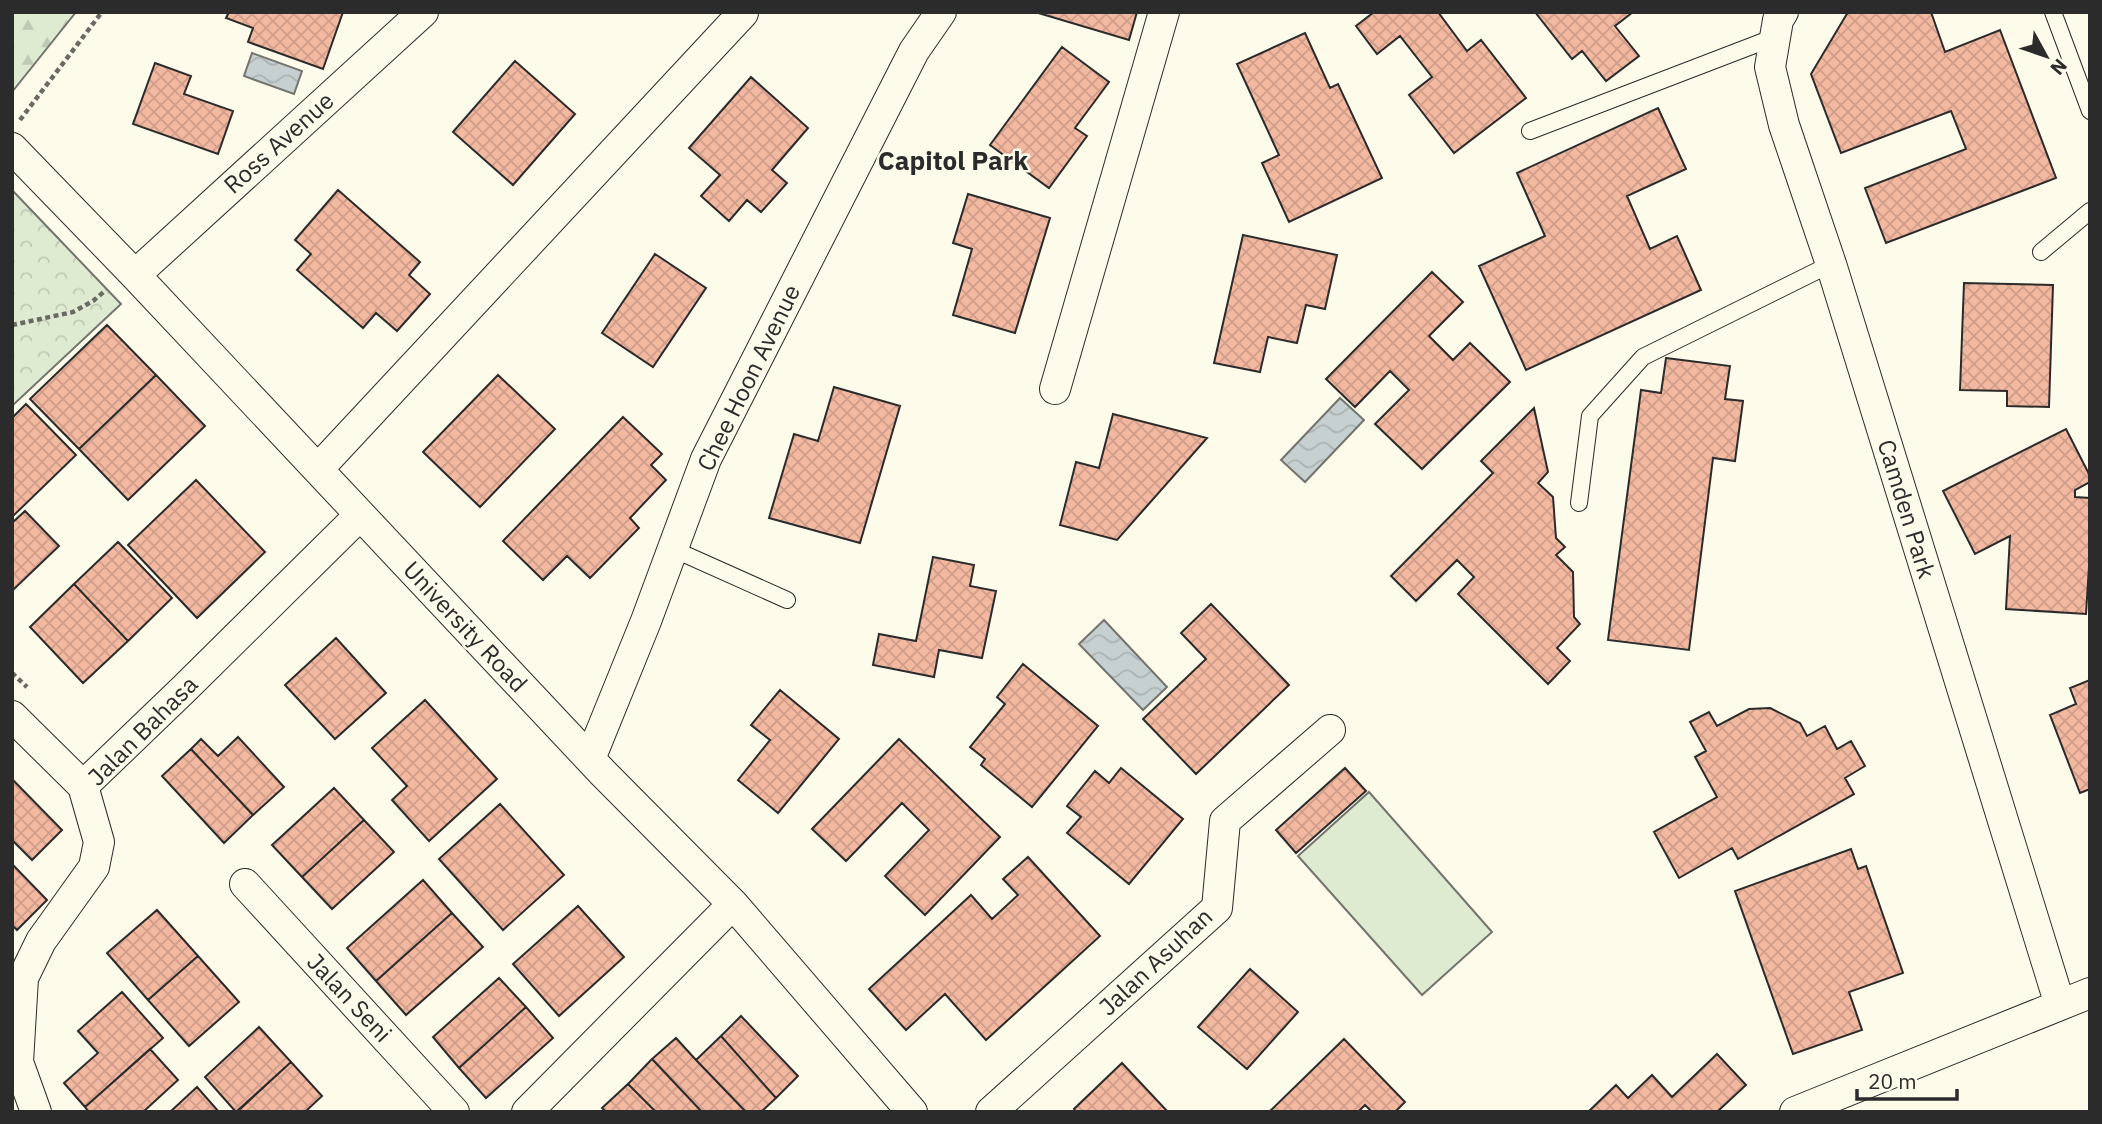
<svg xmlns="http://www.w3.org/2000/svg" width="2102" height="1124" viewBox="0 0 2102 1124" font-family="'IBM Plex Sans',sans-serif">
	<defs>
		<pattern id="forest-firs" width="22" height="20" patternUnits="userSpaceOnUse" patternTransform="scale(1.75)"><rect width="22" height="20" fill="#deebd1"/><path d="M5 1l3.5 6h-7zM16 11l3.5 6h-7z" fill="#bfcab4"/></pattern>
		<pattern id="park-crowns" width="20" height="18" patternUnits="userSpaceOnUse" patternTransform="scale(1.75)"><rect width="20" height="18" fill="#deebd1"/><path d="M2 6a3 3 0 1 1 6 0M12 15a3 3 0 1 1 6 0" fill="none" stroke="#bfcab4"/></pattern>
		<pattern id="water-waves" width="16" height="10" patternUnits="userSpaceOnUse" patternTransform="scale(1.75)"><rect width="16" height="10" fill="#c7d0d0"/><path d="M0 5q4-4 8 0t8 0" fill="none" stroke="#abb3b3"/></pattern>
		<pattern id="building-cross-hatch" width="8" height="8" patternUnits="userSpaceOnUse" patternTransform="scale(1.75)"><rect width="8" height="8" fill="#f2b8a0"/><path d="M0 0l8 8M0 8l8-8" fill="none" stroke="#d09e8a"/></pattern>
	</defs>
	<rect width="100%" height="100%" fill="#fdfbea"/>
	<path fill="url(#forest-firs)" stroke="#74746e" stroke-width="2" d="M12 12H76L12 92Z"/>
	<path fill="url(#park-crowns)" stroke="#74746e" stroke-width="2" d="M12 190 121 304 12 406Z"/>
	<path fill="#deebd1" stroke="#74746e" stroke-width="2" d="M1369 792 1492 932 1422 995 1298 856Z"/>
	<path fill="url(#water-waves)" stroke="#74746e" stroke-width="2" d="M252 53 302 71 294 94 244 76Z
		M1340 398 1364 420 1305 482 1281 460Z
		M1104 620 1167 687 1143 710 1079 644Z"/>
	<path fill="url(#building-cross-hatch)" stroke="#2b2b2b" stroke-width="2" d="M229 12H343L323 69 248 42 253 28 226 18Z
		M1035 12H1137L1129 40Z
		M1374 12H1438L1467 51 1481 40 1526 98 1454 153 1409 95 1432 77 1400 36 1377 54 1356 26Z
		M1535 12H1633L1615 26 1639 56 1606 81 1582 51 1572 59Z
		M1848 12H1931L1945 52 2000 30 2056 178 1886 243 1865 188 1966 149 1951 111 1841 153 1811 74Z
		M1305 33 1330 88 1338 84 1382 178 1289 222 1262 163 1279 155 1237 64Z
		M1062 47 1109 82 1075 128 1087 136 1049 188 990 145Z
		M515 61 575 114 513 185 453 132Z
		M155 63 191 76 184 94 233 111 218 154 133 124Z
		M751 77 808 128 772 170 787 183 761 212 747 200 729 221 701 196 720 175 689 148Z
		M1658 108 1686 169 1627 196 1650 249 1677 236 1701 290 1526 370 1479 266 1545 236 1517 173Z
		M338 190 420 262 409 275 430 294 397 331 376 313 363 328 297 270 311 254 295 240Z
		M968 194 1050 218 1015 333 953 315 972 249 953 243Z
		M1243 235 1337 255 1325 309 1306 305 1297 343 1268 337 1260 372 1214 363Z
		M655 254 706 288 653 367 602 333Z
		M1432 272 1463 302 1429 336 1453 360 1470 343 1510 382 1422 469 1375 424 1409 390 1390 371 1355 407 1326 379Z
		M1964 283 2053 285 2049 407 2007 406V391L1960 390Z
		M107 325 156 375 79 449 30 399Z
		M1666 358 1730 366 1725 399 1743 401 1735 461 1713 458 1689 650 1608 640 1641 390 1661 393Z
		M156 375 205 426 128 500 79 449Z
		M498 375 555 429 480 507 423 452Z
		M834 387 900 406 860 543 769 518 794 434 818 441Z
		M26 404 76 455 12 517V418Z
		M1534 408 1548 472 1538 483 1553 497 1556 538 1565 547 1556 555 1573 572 1574 617 1580 624 1557 648 1570 661 1548 684 1458 594 1474 577 1457 560 1416 601 1391 576 1493 473 1481 461Z
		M1113 414 1207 438 1117 540 1060 525 1076 462 1099 468Z
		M623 417 662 454 651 465 666 480 630 518 639 528 590 578 567 556 543 580 503 541Z
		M2066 429 2090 476V482L2075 490V497L2090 498V551L2086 614 2006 609 2010 536 1975 554 1943 491Z
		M196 480 265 552 197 618 128 545Z
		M25 511 59 546 12 591V523Z
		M118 542 172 598 128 641 74 584Z
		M933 557 974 565 970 586 996 591 982 658 939 650 934 677 873 665 879 634 916 641Z
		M74 584 128 641 83 683 30 627Z
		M1211 604 1289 685 1196 774 1143 719 1206 659 1181 633Z
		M336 638 386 693 335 739 285 685Z
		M1023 664 1098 726 1032 807 981 765 985 759 970 747 1005 704 997 697Z
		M2090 680V789L2080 793 2050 715 2076 704 2070 688Z
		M780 690 839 739 778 813 738 780 770 740 751 725Z
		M425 700 497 779 429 841 392 800 407 786 372 748Z
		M1770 708 1800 723 1807 736 1825 726 1837 749 1851 741 1865 766 1845 778 1854 794 1738 859 1732 848 1679 878 1654 832 1717 797 1695 757 1706 751 1690 722 1709 712 1717 726 1749 709Z
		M238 737 284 787 253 815 191 749 201 739 218 756Z
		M899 739 1000 837 925 915 885 876 929 830 902 803 846 861 812 829Z
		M191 749 253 815 224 843 162 776Z
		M1121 768 1183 819 1129 884 1067 833 1081 817 1067 806 1095 771 1109 783Z
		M1345 768 1366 791 1296 853 1276 830Z
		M12 779 62 830 32 860 12 840Z
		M334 788 364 820 302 877 272 845Z
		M500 804 564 875 503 930 439 859Z
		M364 820 394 852 332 909 302 877Z
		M1851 849 1858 869 1866 866 1903 973 1849 992 1862 1030 1793 1054 1735 891Z
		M1028 857 1100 936 986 1040 945 994 906 1030 869 989 971 895 992 919 1018 895 1003 879Z
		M12 864 47 900 17 930 12 925Z
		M423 880 452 913 376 981 347 948Z
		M578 906 624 957 559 1016 513 964Z
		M157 910 198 956 148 1000 107 953Z
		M452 913 483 947 406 1015 376 981Z
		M198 956 239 1002 189 1046 148 1000Z
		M1250 969 1298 1012 1247 1069 1198 1027Z
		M499 978 526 1007 459 1068 433 1037Z
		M122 992 163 1038 85 1107 64 1083 98 1053 78 1031Z
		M526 1007 553 1038 486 1098 459 1068Z
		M741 1016 798 1076 776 1098 721 1036Z
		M259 1027 291 1062 236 1112 205 1077Z
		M721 1036 776 1098 761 1112H746L696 1060Z
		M676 1038 696 1060 746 1112H702L652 1059Z
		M1344 1039 1405 1102 1395 1112H1372L1365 1105 1358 1112H1269Z
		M150 1049 178 1080 143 1112H89L85 1107Z
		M1717 1054 1746 1085 1717 1112H1588L1616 1085 1628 1098 1652 1075 1672 1097Z
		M652 1059 702 1112H656L628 1084Z
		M291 1062 322 1096 305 1112H237Z
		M1122 1063 1168 1112H1076L1074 1109Z
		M628 1084 656 1112H606L602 1108Z
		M197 1087 219 1112H170Z"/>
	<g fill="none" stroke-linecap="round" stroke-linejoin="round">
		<defs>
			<path id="service" d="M2053 12 2090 111
				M1530 131 1775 37
				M2041 252 2090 211
				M1579 503 1590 416 1643 357 1831 264
				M673 549 787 600"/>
			<path id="minor" d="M1783 12 1778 20 1770 67 1784 125 1831 264 2060 1005
				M12 148 135 275 603 773 733 904 912 1112
				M135 275 423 12
				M1055 389 1164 12
				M318 469 743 13
				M12 716 83 786
				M590 759 646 621 706 459 914 51 941 12
				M83 786 185 688 360 515
				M245 884 454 1112
				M36 1112 18 1062 23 978 41 941 94 867 99 842 83 786
				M527 1112 733 904
				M991 1112 1217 908 1225 821 1330 730
				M1795 1112 2090 993"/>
		</defs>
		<use href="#service" stroke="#2b2b2b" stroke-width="18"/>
		<use href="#minor" stroke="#2b2b2b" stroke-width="32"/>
		<path stroke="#6a6964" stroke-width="4.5" stroke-dasharray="5 3.5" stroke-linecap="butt" d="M20 120 102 12
			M12 325 73 312 93 301 106 290
			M12 673 27 687"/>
		<use href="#service" stroke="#fdfbea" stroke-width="16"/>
		<use href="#minor" stroke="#fdfbea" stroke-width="30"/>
	</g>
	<g text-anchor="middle" stroke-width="5" stroke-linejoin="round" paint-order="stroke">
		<g font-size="24" fill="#2b2b2b" stroke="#fdfbea">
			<text transform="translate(279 143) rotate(-42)" y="8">Ross Avenue</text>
			<text transform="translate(749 378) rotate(-64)" y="8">Chee Hoon Avenue</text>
			<text transform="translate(1906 509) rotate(73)" y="8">Camden Park</text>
			<text transform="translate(465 627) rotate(47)" y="8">University Road</text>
			<text transform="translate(143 731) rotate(-45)" y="8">Jalan Bahasa</text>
			<text transform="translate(1156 962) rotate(-43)" y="8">Jalan Asuhan</text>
			<text transform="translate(349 998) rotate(47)" y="8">Jalan Seni</text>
		</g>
		<g font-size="26" font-weight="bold" fill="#2b2b2b" stroke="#fdfbea">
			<text x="953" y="170">Capitol Park</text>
		</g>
	</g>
	<rect width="2102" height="1124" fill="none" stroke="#2b2b2b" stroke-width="28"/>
	<g transform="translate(2046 56) rotate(130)" stroke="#fdfbea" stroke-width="5" paint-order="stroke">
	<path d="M0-5L12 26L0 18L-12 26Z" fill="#2b2b2b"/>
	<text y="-10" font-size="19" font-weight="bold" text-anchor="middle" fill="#2b2b2b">N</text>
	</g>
	<path d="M1857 1089v10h100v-10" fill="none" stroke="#2b2b2b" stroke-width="3.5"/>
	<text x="1868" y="1089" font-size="21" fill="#2b2b2b" stroke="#fdfbea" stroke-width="5" paint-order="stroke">20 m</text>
</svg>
